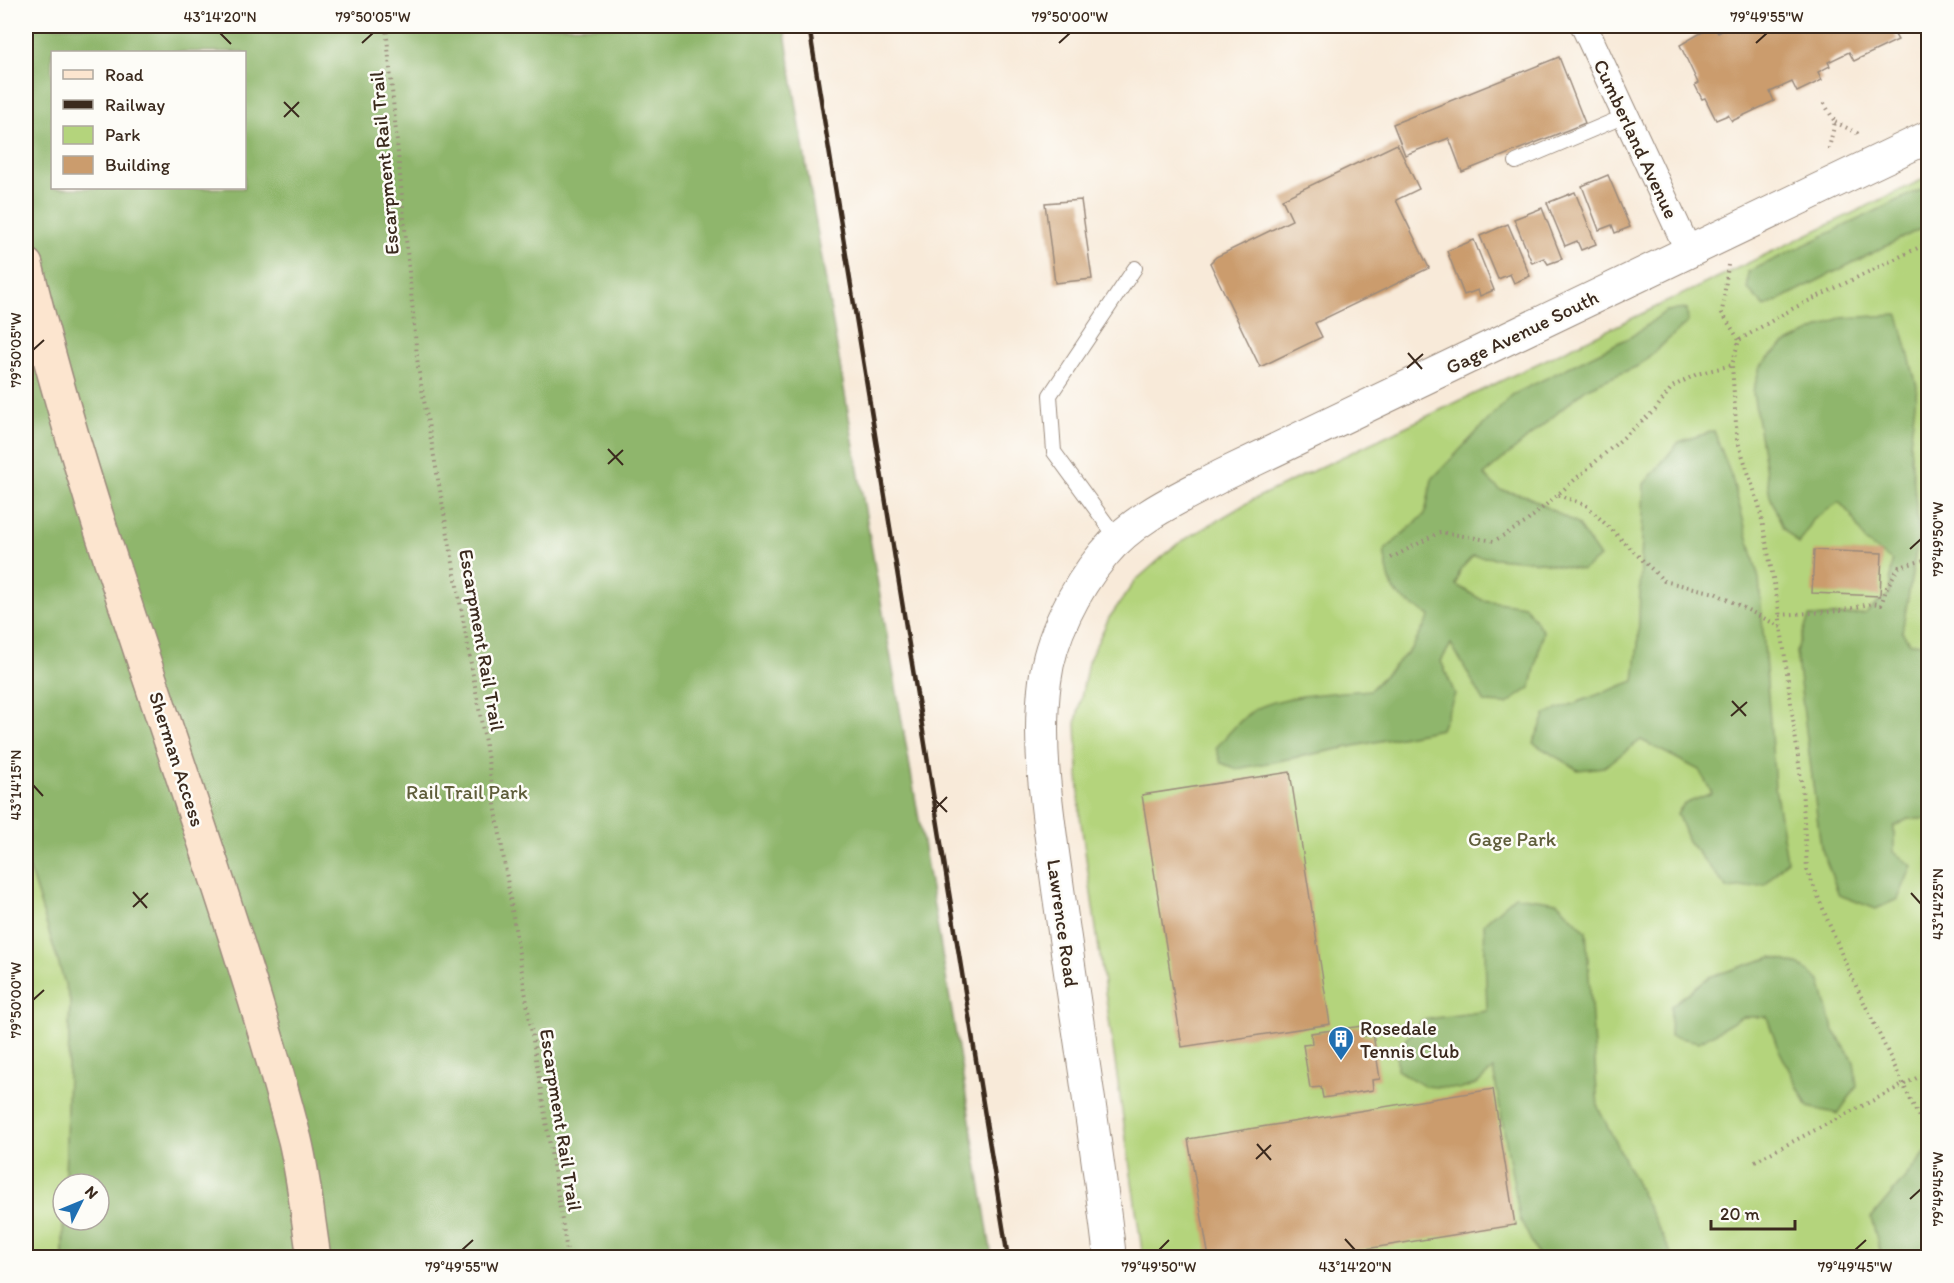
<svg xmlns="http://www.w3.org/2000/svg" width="1954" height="1283" viewBox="0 0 1954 1283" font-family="Itim,sans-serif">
	<rect width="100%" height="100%" fill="#fdfcf7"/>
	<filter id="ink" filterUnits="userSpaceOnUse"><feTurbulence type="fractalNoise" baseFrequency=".0167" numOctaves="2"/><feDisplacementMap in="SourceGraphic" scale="12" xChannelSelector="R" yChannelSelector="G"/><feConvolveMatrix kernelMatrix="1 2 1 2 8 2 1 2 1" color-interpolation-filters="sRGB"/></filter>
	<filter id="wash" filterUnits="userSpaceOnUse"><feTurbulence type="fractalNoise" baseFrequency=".008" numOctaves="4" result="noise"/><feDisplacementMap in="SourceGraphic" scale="24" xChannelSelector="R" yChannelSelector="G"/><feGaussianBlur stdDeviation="1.35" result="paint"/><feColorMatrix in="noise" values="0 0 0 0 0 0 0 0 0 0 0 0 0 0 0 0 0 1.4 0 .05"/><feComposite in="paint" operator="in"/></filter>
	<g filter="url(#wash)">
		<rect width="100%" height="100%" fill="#f8ead9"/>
		<path fill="#b4d47c" stroke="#787f4d" stroke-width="1.5" d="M1928 177V1257L1143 1258 1080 816 1076 723 1088 662 1109 618 1135 581 1177 544 1254 499Z
			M26 858 70 1000 65 1184H63V1257H26Z"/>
		<path fill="#8fb66c" stroke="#657045" stroke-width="1.5" fill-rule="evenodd" d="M26 26H784C848 437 928 846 992 1257H63L64 1220H99V1184H65L70 1000 26 858ZM52 52H244V188H52Z
			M1928 186V225L1765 307 1748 289V272Z
			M1687 309 1688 322 1638 366 1587 388 1484 475 1500 490 1527 496 1577 524 1600 557 1582 570 1541 562 1473 556 1460 570 1456 585 1482 600 1525 606 1543 631 1531 687 1507 704 1485 703 1451 644 1441 661 1455 694 1441 729 1237 769 1221 763 1216 748C1228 734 1241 718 1256 709 1285 694 1338 693 1370 690L1412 648 1430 616C1391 592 1392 596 1384 551L1425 514 1432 479 1512 395 1632 336 1666 311Z
			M1898 315 1917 386 1910 445 1919 534 1902 632 1910 643 1928 644V819H1908L1894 826V852L1912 866 1898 899 1876 909 1839 895 1821 847 1796 652 1809 617 1864 614 1889 594 1892 561 1865 541 1851 515 1839 502 1813 520 1799 544 1783 528 1770 496 1753 392 1760 367 1781 346 1840 318Z
			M1714 431 1732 478 1759 579 1775 787 1787 860 1765 885 1728 889 1688 841 1677 813 1684 804 1712 793 1699 770 1641 740 1604 767 1578 770 1533 743 1546 714 1634 681 1638 644 1644 484 1679 442Z
			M1515 896 1557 902 1586 931 1598 1107 1673 1257H1539L1520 1219 1493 1069 1478 1083 1462 1089 1424 1086 1397 1070V1051L1422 1020 1487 1011 1484 923Z
			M1772 957 1800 965 1820 981 1833 1029 1854 1062 1857 1086 1838 1114 1808 1107 1777 1046 1767 1017H1742L1699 1042 1670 1036 1671 1006 1709 977Z
			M1928 1150V1257H1882L1871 1218Z"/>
		<g id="blocks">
			<path fill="#cb9c6d" d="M1713 26 1718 33 1731 26H1908L1909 28 1895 35 1898 40 1854 61 1849 52 1828 62 1830 66 1818 72 1822 80 1797 92 1792 82 1770 92 1774 101 1732 121 1728 115 1716 120 1705 98 1702 99 1695 85 1698 83 1680 45Z
				M1559 57 1585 123 1462 172 1449 138 1405 155 1393 124Z
				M1397 144 1419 189 1396 200 1429 268 1315 323 1322 337 1260 367 1210 263 1216 257 1292 220 1282 199Z
				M1608 175 1630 227 1615 233 1612 225 1599 230 1582 186Z
				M1575 192 1596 244 1581 250 1577 241 1565 246 1547 203Z
				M1081 200 1092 279 1055 283 1045 203Z
				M1542 208 1562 259 1548 264 1544 258 1532 263 1514 219Z
				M1508 224 1530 276 1514 283 1510 274 1498 279 1480 236Z
				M1474 240 1494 290 1480 296 1478 290 1464 295 1447 251Z
				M1814 550 1882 553 1880 596 1812 593Z
				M1290 772 1330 1024 1182 1047 1142 795Z
				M1362 1026 1363 1036 1373 1034 1380 1079 1372 1080 1373 1090 1323 1098 1321 1087 1310 1088 1303 1045 1312 1044 1311 1033Z
				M1493 1089 1515 1225 1310 1258H1209L1188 1139Z"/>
		</g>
	</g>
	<g filter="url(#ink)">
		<use href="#blocks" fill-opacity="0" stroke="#9a8a7c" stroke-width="1.5"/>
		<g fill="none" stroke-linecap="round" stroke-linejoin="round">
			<defs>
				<path id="service" d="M1516 162 1625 116
					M1119 541 1054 452 1050 395 1135 268"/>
				<path id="minor" d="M1584 26 1689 252"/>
				<path id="tertiary" d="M1110 1258C1096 1134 1075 1012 1058 889 1049 821 1036 750 1045 681 1050 637 1075 589 1103 555 1134 517 1181 497 1223 475L1928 137"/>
				<path id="secondary" d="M26 265C97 562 217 844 295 1140 304 1178 308 1219 314 1258"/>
			</defs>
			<use href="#service" stroke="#9a8a7c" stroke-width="16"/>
			<use href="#minor" stroke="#9a8a7c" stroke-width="28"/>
			<use href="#tertiary" stroke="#9a8a7c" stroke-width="34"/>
			<use href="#secondary" stroke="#9a8a7c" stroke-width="36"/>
			<path stroke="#9a8a7c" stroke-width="4" stroke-dasharray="1.5 4.5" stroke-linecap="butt" d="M386 26 418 367 485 742 568 1258
				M1824 103 1835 122 1829 148 1831 153
				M1835 122 1857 133 1859 137
				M1928 243 1792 309 1739 340 1732 365 1737 439 1759 505 1778 604 1802 787 1807 870 1847 967 1928 1136
				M1728 265 1722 313 1739 340
				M1558 495 1586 505 1664 581 1715 593 1781 627
				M1391 558 1440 532 1494 541 1525 523 1655 410 1672 387 1697 374 1732 365
				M1780 615 1840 611 1873 603 1881 605 1887 587 1899 567 1928 559
				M26 958 30 996 26 1011
				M1755 1161 1928 1072
				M26 1165V1237"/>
			<use href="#service" stroke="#fff" stroke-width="14"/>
			<use href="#minor" stroke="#fff" stroke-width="26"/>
			<use href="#tertiary" stroke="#fff" stroke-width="32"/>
			<use href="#secondary" stroke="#fce5cf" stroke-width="33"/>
			<path stroke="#3b2a1e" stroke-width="4.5" d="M809 26 1008 1258"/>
		</g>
	</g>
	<path fill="none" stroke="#3b2a1e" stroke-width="2" d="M220 33 231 44M362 43 373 33M1059 43 1070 33M1756 43 1767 33M284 102 299 117M284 117 299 102M33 350 44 340M1408 353 1422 369M1407 368 1423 354M608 449 623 465M608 464 623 450M1910 549 1921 539M1732 701 1746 716M1731 716 1747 702M33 785 43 796M932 797 947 812M932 812 947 797M133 892 147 908M1911 893 1921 904M133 907 148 893M33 1000 44 990M1257 1144 1271 1160M1256 1159 1271 1145M1910 1199 1921 1189M1345 1239 1355 1250M462 1250 473 1240M1159 1250 1169 1240M1855 1250 1866 1240"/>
	<defs>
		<symbol id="building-pin" viewBox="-11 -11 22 30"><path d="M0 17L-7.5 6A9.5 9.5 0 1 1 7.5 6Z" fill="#1f6fb2" stroke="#fdfcf7"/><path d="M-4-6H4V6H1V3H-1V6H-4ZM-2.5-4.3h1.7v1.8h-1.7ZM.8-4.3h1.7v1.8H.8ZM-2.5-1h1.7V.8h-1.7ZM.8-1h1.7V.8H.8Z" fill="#fff"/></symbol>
	</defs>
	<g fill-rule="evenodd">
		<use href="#building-pin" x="1326" y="1024" width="30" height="40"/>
	</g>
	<g text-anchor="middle" stroke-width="5" stroke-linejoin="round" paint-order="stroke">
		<g font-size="20" fill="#3b2a1e" stroke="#fdfcf7">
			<text transform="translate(1636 139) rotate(65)" y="7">Cumberland Avenue</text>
			<text transform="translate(384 163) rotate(-95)" y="7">Escarpment Rail Trail</text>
			<text transform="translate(1522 332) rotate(-26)" y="7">Gage Avenue South</text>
			<text transform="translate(482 640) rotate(80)" y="7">Escarpment Rail Trail</text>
			<text transform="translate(177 759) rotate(72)" y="7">Sherman Access</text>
			<text transform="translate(1063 923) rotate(82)" y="7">Lawrence Road</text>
			<text transform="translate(561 1120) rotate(81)" y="7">Escarpment Rail Trail</text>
		</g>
		<g font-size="20" fill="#5f5d3a" stroke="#fdfcf7">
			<text x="467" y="799">Rail Trail Park</text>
			<text x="1512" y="846">Gage Park</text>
		</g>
		<g font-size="20" fill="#3b2a1e" stroke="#fdfcf7" text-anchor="start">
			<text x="1360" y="1035">Rosedale<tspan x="1360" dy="23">Tennis Club</tspan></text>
		</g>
	</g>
	<rect width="1954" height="1283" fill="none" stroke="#fdfcf7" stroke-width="66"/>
	<rect x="51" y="51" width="195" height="138" fill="#fdfcf7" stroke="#afa8a0" stroke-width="1.5"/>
	<rect x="63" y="70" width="30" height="9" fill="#fce5cf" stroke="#afa8a0" stroke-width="1.5"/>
	<text x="105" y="81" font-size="18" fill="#3b2a1e">Road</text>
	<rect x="63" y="100" width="30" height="9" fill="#3b2a1e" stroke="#afa8a0" stroke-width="1.5"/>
	<text x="105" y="111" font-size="18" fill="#3b2a1e">Railway</text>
	<rect x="63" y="126" width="30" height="18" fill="#b4d47c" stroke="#afa8a0" stroke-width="1.5"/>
	<text x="105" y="141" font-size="18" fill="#3b2a1e">Park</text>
	<rect x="63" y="156" width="30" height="18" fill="#cb9c6d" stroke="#afa8a0" stroke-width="1.5"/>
	<text x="105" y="171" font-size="18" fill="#3b2a1e">Building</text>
	<g transform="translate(81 1202) rotate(47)"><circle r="28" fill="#fdfcf7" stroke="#afa8a0" stroke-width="1.5"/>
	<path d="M0-4.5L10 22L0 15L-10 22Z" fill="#1f6fb2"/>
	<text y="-9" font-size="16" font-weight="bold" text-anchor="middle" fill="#3b2a1e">N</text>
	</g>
	<path d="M1711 1220v9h84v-9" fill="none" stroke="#3b2a1e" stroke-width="3"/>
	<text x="1720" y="1220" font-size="18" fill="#3b2a1e" stroke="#fdfcf7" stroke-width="4.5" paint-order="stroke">20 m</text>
	<rect x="33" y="33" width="1888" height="1217" fill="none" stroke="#3b2a1e" stroke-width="2"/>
	<g font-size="15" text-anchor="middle" fill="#3b2a1e">
		<text x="220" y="22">43°14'20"N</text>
		<text x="373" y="22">79°50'05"W</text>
		<text x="1070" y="22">79°50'00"W</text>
		<text x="1767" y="22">79°49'55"W</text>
		<text transform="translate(16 350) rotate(-90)" y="5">79°50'05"W</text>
		<text transform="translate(1938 539) rotate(-90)" y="5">79°49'50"W</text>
		<text transform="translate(16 785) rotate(-90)" y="5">43°14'15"N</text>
		<text transform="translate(1938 904) rotate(-90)" y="5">43°14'25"N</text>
		<text transform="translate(16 1000) rotate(-90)" y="5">79°50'00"W</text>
		<text transform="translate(1938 1189) rotate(-90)" y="5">79°49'45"W</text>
		<text x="462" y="1272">79°49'55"W</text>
		<text x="1159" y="1272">79°49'50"W</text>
		<text x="1355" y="1272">43°14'20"N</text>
		<text x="1855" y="1272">79°49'45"W</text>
	</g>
</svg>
